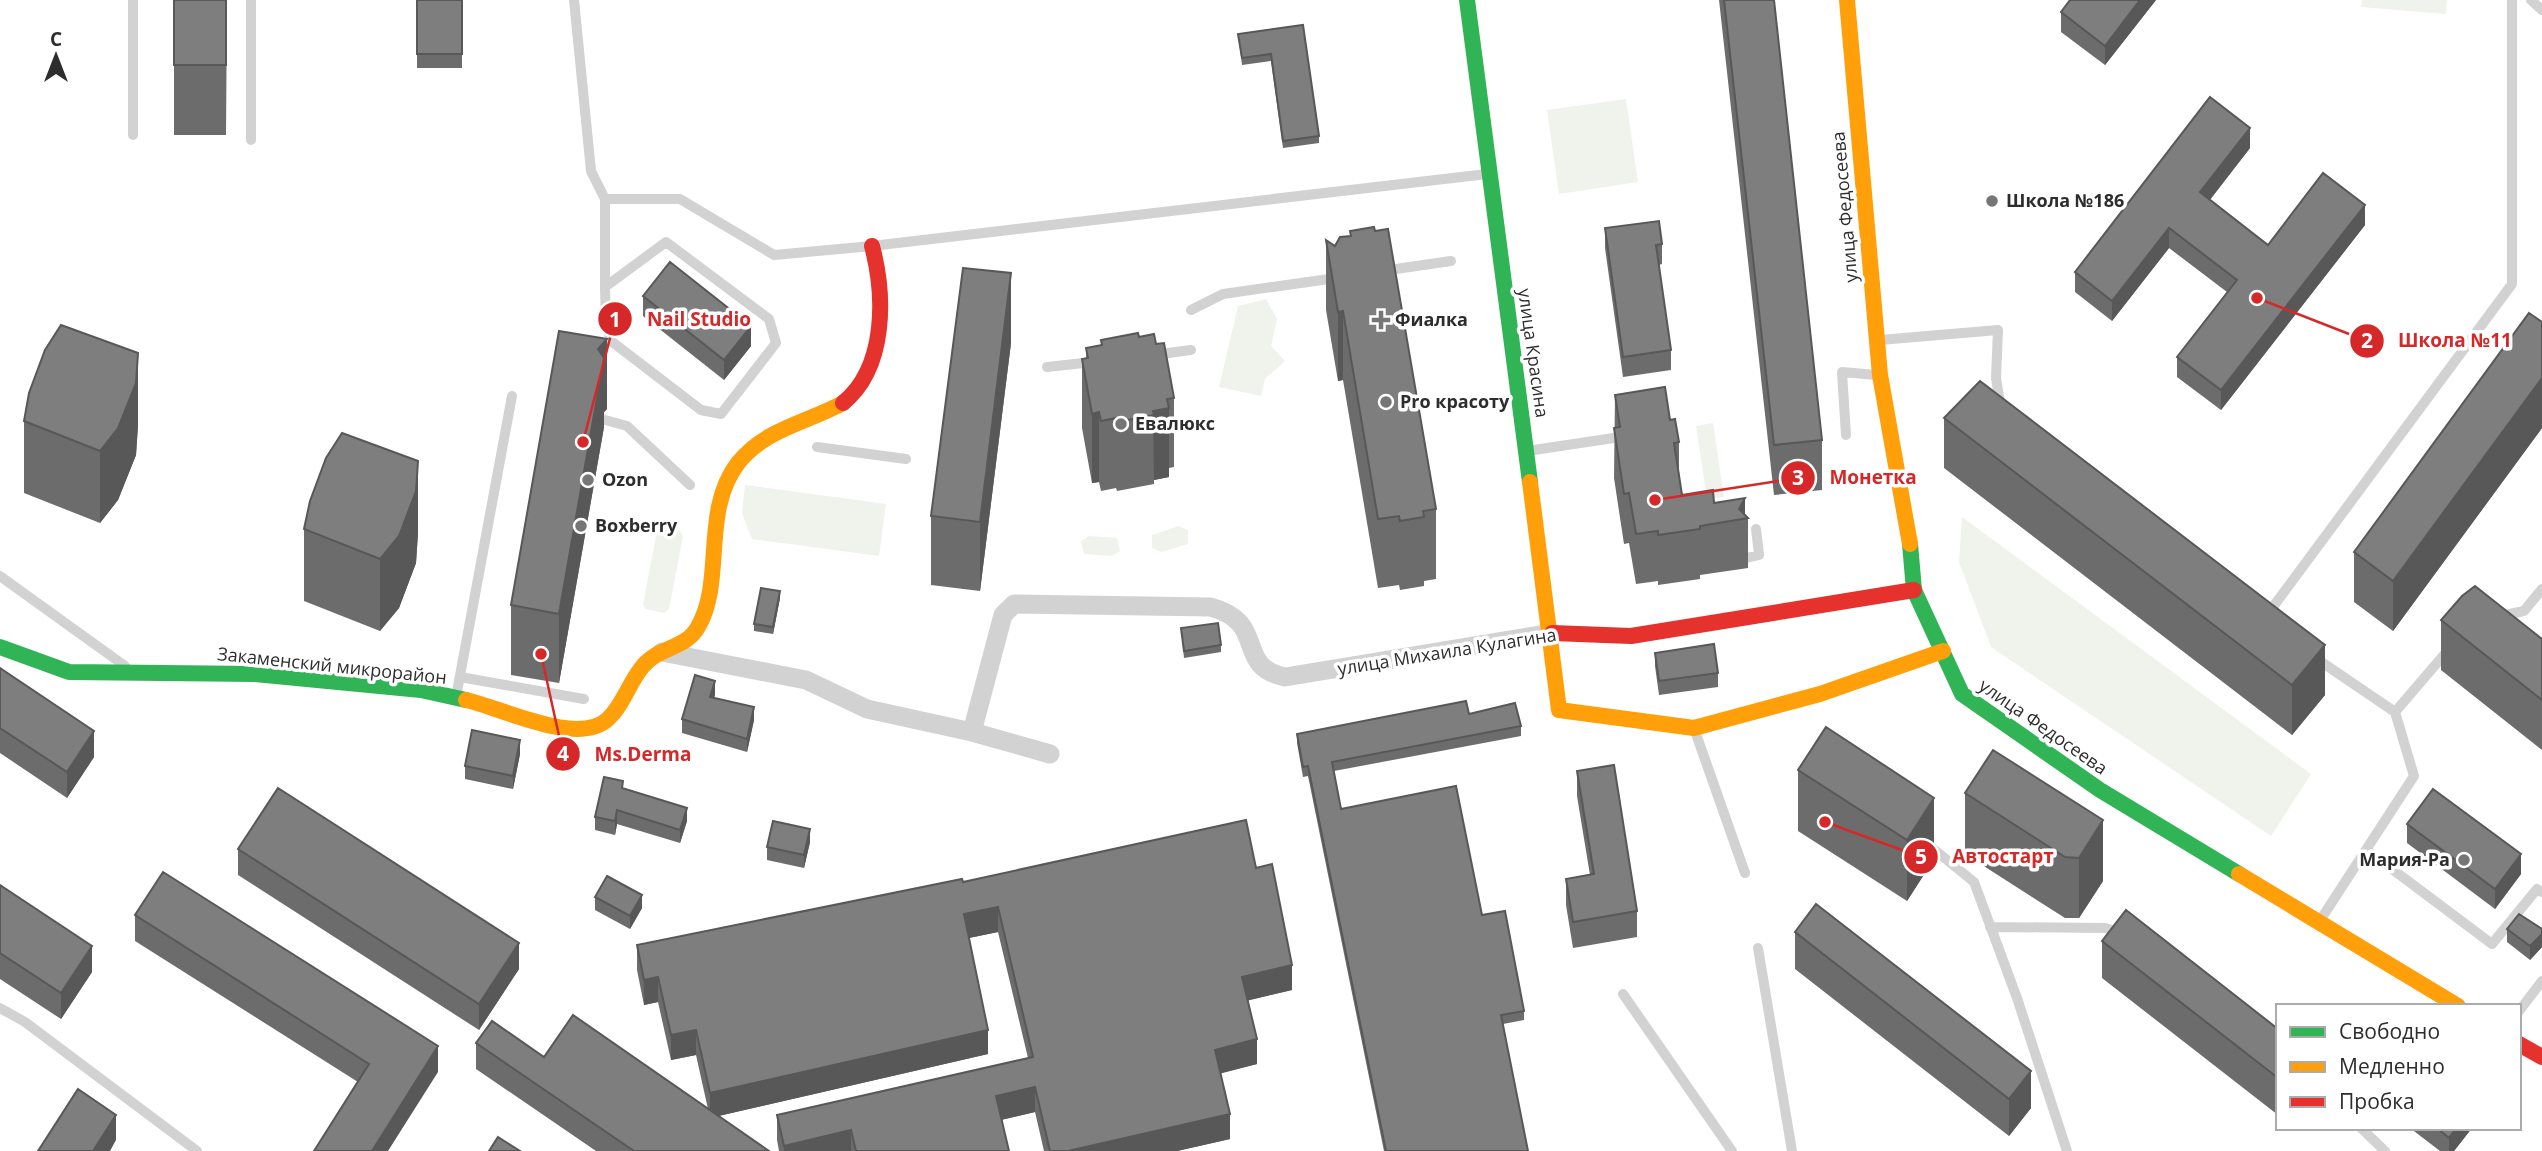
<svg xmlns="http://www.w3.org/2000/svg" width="2542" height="1151" viewBox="0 0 2542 1151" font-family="'Open Sans',sans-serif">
	<rect width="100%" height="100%" fill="#fff"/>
	<path fill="#eff3eb" d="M2362 0H2447L2446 14 2361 7Z
		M1626 99 1638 182 1559 194 1547 110Z
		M1266 299 1277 319 1271 346 1285 361 1265 379 1261 396 1219 387 1238 306Z
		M1713 423 1724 497 1707 499 1696 426Z
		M745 485 886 504 879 556 752 539 742 513Z
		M1962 517 2311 774 2271 836 1991 647 1959 562Z
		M1179 526 1188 530V544L1161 552 1152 548V535Z
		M662 527 680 531 683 536 669 609 664 613 646 609 643 605 657 531Z
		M1089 536 1117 538 1120 551 1112 556 1084 554 1081 541Z"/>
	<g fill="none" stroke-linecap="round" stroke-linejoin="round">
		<path stroke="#d2d2d2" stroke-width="10" d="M574 0 591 171 605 199H680L774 255 872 246 1487 174
			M2531 0 2542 10
			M133 135V0
			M251 140V0
			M605 199V287
			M666 242 769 319 776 343 721 414 701 410 611 341 606 325 605 287Z
			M1382 271 1451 261
			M1191 310 1223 294 1336 278
			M1880 340 1998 330 1996 378 2001 409
			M1153 355 1191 350
			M1047 367 1093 362
			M605 420 627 426 690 485
			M1846 435 1842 372 1876 375
			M817 447 906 459
			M1527 451 1627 436
			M1746 558 1759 555 1756 529
			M0 576 125 666
			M2267 615 2512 284V0
			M2500 616 2524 611 2542 589
			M2317 659 2395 712 2414 776 2321 919
			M460 677 584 699
			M456 697 512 396
			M2395 712 2449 649
			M1695 731 1745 873
			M1925 842 1974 882 2017 998 2067 1151
			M2368 851 2492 944 2537 889 2542 892
			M1990 927 2105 928 2122 933
			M1758 948 1792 1151
			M1623 994 1732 1151
			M0 1008 25 1022 197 1151
			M2519 1011 2542 981
			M2361 1128 2385 1151"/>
		<path stroke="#d2d2d2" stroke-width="19" d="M662 652 806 680 867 709 972 732 1050 754
			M972 732 1003 615 1014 604 1210 607C1269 622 1233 666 1285 677L1552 633"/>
		<path stroke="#30b455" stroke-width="16" d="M1467 0 1530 482
			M1910 544 1914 590 1962 694 2100 790 2239 874
			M0 647 69 672 255 674 421 690 466 700"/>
		<path stroke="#ff9f0a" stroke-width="16" d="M1847 0 1880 375 1910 544
			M1530 482 1559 710 1694 728 1820 694 1943 651
			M466 700C502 708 578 747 608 719 624 704 629 682 643 666 658 647 686 649 698 627 725 581 701 511 738 463 765 429 806 423 843 403
			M2239 874 2458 1006"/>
		<path stroke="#e5322d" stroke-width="16" d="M843 403C887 367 885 295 872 246
			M1552 633 1631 636 1914 590
			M2519 1044 2542 1057"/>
	</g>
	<path fill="#6c6c6c" d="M174 0H227L226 135H174Z
		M417 0H462V68H417Z
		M1719 0H1774L1822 440V490L1774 495Z
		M2156 0 2105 65 2061 32V12Z
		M1303 25 1319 136V143L1283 148 1271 61 1242 65 1238 34Z
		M2250 148 2210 200 2268 245 2365 225 2221 410 2177 377V357L2227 292 2169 248 2112 321 2075 292V272Z
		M1605 228 1662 244V264L1659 265 1671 350V370L1623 377 1605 248Z
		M1350 231 1436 509V579L1424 581V586L1400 590 1399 585 1378 588 1343 380 1338 381 1326 310V240L1335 246 1350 236Z
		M643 296 751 346 724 380 643 316Z
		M2542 322V428L2393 631 2354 602V552Z
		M559 331 607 409 604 412V427L559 683 511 675V605Z
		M1139 337 1156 344 1174 398V467L1169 468V477L1154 480V484L1117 491 1116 488 1101 491 1099 482 1092 483 1082 428V359L1086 358V348L1101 345V340Z
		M1011 343 980 591 931 585V516Z
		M1615 395 1670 420 1679 442V472L1682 495 1714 503 1745 515 1748 518V568L1700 575V579L1658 585V581L1636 584 1629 543 1624 544 1614 478Z
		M1944 418 2325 695 2292 735 1944 468Z
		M24 421 138 425 136 455 118 500 100 523 24 493Z
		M304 529 418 533 416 563 399 608 380 631 304 601Z
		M780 598 773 634 754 631V624Z
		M2441 620 2542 639V750L2441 670Z
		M1181 628 1221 645V652L1184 658Z
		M1655 653 1718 673V687L1659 695 1655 666Z
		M0 668 94 757 67 798 0 753Z
		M715 695 714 697 754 720 747 752 682 733V719Z
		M1469 714 1521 726V736L1334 771 1341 809 1482 915 1524 1011V1020L1503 1024 1528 1151H1384L1308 776 1303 777 1297 743V734Z
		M1826 727 1934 859 1907 901 1798 831V770Z
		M1993 750 2103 881 2079 918H2065L1965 854V793Z
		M520 754 513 789 465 779V766Z
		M1577 771 1637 911V937L1573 948 1566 905V879L1590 875 1577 796Z
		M623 788 687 821 680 843 617 824 615 835 595 830V817Z
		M2407 824 2521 874 2495 909 2407 843Z
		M810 842 804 868 767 860V847Z
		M238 849 519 969 479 1030 238 875Z
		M1256 868 1292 990 1248 1000 1257 1064 1220 1073 1230 1139 1177 1151H1044L1035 1112 1001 1120 1009 1151H779L777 1140V1115L1028 1058 998 932 969 938 988 1054 718 1116 769 1151H596L476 1069V1043L544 1057 708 1109 696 1055 671 1060 658 1002 644 1005 637 970V945L963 882Z
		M0 885 92 972 61 1019 0 979Z
		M595 897 642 908 630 929 595 910Z
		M135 915 438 1072 358 1082 135 941Z
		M2507 929H2542V947L2530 960 2507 942Z
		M1795 932 2031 1108 2009 1136 1795 969Z
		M2102 941 2278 1029V1115L2102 978Z
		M2410 1128H2472L2454 1151H2440Z"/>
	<path fill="#585858" d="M2140 0H2156L2105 65V46Z
		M2250 128V148L2200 212V192Z
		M2365 205V225L2221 410V390Z
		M2169 228V248L2112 321V301Z
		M1011 273V343L980 591V522Z
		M1343 311V380L1338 381V312Z
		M751 326V346L724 380V360Z
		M607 339V409L604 412V427L559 683V614L598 349Z
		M138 353V425L136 455 118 500 100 523V451Z
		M2542 378V428L2393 631V581Z
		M1169 408V477L1154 480 1153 411Z
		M1099 412V482L1092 483V414Z
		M418 461V533L416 563 399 608 380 631V559Z
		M1745 498V518L1739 509Z
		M780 591V598L773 634V627Z
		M2325 645V695L2292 735V685Z
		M715 681V695L710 710V697Z
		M754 707V720L747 752V739Z
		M94 731V757L67 798V772Z
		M520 740V754L513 789V776Z
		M1934 798V859L1907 901V840Z
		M687 808V821L680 843V830Z
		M617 810V824L615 835V821Z
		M2103 820V881L2079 918V858Z
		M810 829V842L804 868V855Z
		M2521 854V874L2495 909V889Z
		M642 895V908L630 929V916Z
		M998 907V932L964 939V914Z
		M2542 934V947L2530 960V946Z
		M519 943V969L479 1030V1004Z
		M92 946V972L61 1019V993Z
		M1292 965V990L1242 1002V977Z
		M658 977V1002L644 1005V980Z
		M696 1030V1055L671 1060V1035Z
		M988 1030V1054L710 1118V1093Z
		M1257 1039V1064L1215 1075V1050Z
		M438 1046V1072L388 1151H372Z
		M2031 1071V1108L2009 1136V1099Z
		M1035 1087V1112L996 1121V1096Z
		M1230 1114V1139L1177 1151H1068Z
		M116 1115V1140L110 1151H93Z
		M2456 1128H2472L2454 1151H2449V1138Z
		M851 1130V1151H784V1146Z"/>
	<path fill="#7e7e7e" stroke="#585858" stroke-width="2" d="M174 0H226V65H174Z
		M417 0H462V54H417Z
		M1724 0H1774L1822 440 1774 445Z
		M2070 0H2140L2105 46 2061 12Z
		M1303 25 1319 136 1283 141 1271 54 1242 58 1238 34Z
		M2210 97 2250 128 2200 192 2268 245 2323 173 2365 205 2221 390 2177 357 2237 280 2169 228 2112 301 2075 272Z
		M1659 221 1662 244 1656 245 1671 350 1623 357 1605 228Z
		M1374 227 1375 231 1388 229 1436 509 1423 511 1424 517 1400 521 1399 516 1378 519 1343 311 1338 312 1326 240 1335 246 1340 237 1351 236 1350 231Z
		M670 262 751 326 724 360 643 296Z
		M963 268 1011 273 980 522 931 516Z
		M2529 313 2542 322V378L2393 581 2354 552Z
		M61 325 138 353 136 383 118 428 100 451 24 421 29 393 45 350Z
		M559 331 607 339 598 349 604 358 559 614 511 605Z
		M1138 333 1139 337 1154 334 1156 344 1164 343 1174 398 1167 399 1169 408 1153 411 1154 415 1117 422 1116 418 1101 421 1099 412 1092 414 1082 359 1088 358 1086 348 1102 345 1101 340Z
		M1980 381 2325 645 2292 685 1944 418Z
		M1665 387 1670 420 1675 419 1679 442 1674 443 1682 495 1713 490 1714 503 1745 498 1739 509 1748 518 1700 526V529L1658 535V531L1636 534 1629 493 1624 494 1614 428 1620 427 1615 395Z
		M342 433 418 461 416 491 399 536 380 559 304 529 310 501 326 458Z
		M2475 586 2542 639V700L2441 620 2462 596Z
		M761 588 780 591 773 627 754 624Z
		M1218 623 1221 645 1184 651 1181 628Z
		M1714 644 1718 673 1659 681 1655 653Z
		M0 668 94 731 67 772 0 728Z
		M695 675 715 681 710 697 754 707 747 739 682 719Z
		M1466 701 1469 714 1515 703 1521 726 1332 762 1341 809 1456 786 1482 915 1505 911 1524 1011 1501 1015 1528 1151H1386L1308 766 1303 767 1297 734Z
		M1826 727 1934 798 1907 840 1798 770Z
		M472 730 520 740 513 776 465 766Z
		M1993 750 2103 820 2079 858 2065 857 1965 793Z
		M1614 765 1637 911 1573 922 1566 879 1594 874 1577 771Z
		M604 777 623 781 622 788 687 808 680 830 617 810 615 821 595 817Z
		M278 788 519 943 479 1004 238 849Z
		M2433 789 2521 854 2495 889 2407 824Z
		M1246 820 1256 868 1272 864 1292 965 1242 977 1257 1039 1215 1050 1230 1114 1068 1151H1050L1035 1087 996 1096 1009 1151H856L851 1130 784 1146 777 1115 1033 1057 998 907 964 914 988 1030 710 1093 696 1030 671 1035 658 977 644 980 637 945 962 879 963 882Z
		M773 821 810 829 804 855 767 847Z
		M163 872 438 1046 372 1151H314L369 1064 135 915Z
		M607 876 642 895 630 916 595 897Z
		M0 885 92 946 61 993 0 953Z
		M1816 904 2031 1071 2009 1099 1795 932Z
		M2126 910 2278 1029V1078L2102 941Z
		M2519 914 2542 929V934L2530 946 2507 929Z
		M573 1015 769 1151H634L476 1043 492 1021 544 1057Z
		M78 1089 116 1115 93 1151H38Z
		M2437 1128H2456L2449 1138Z
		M498 1137 520 1151H489Z"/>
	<g fill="#767676" stroke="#fff" stroke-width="2.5">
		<circle cx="1992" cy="201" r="7"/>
		<path d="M1377.5 309.5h7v7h7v7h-7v7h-7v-7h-7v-7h7z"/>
		<circle cx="1386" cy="402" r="7"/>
		<circle cx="1121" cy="424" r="7"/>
		<circle cx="588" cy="480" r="7"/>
		<circle cx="581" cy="526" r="7"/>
		<circle cx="2464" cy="860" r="7"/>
	</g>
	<g text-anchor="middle" stroke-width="7" stroke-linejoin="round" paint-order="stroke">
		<g font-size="18" font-weight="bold" fill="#2d2d2d" stroke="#fff" text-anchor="start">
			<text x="2006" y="207">Школа №186</text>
			<text x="1395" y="326">Фиалка</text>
			<text x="1400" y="408">Pro красоту</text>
			<text x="1135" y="430">Евалюкс</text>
			<text x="602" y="486">Ozon</text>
			<text x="595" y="532">Boxberry</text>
			<text x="2450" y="866" text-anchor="end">Мария-Ра</text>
		</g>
		<g font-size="18" fill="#2d2d2d" stroke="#fff">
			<text transform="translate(1845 207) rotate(-95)" y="6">улица Федосеева</text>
			<text transform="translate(1533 353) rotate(82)" y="6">улица Красина</text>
			<text transform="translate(1447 652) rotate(-9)" y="6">улица Михаила Кулагина</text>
			<text transform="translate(332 666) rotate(6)" y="6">Закаменский микрорайон</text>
			<text transform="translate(2043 727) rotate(35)" y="6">улица Федосеева</text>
		</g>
	</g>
	<path fill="none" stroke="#d62828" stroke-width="2.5" d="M583 442L615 319M2257 298L2367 341M1655 500L1798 478M541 654L563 754M1825 822L1921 857"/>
	<g fill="#d62828" stroke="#fff" stroke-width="2.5">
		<circle cx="583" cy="442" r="7"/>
		<circle cx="2257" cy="298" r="7"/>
		<circle cx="1655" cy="500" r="7"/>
		<circle cx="541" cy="654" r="7"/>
		<circle cx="1825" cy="822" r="7"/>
		<circle cx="615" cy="319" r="18"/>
		<circle cx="2367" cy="341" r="18"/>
		<circle cx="1798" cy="478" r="18"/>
		<circle cx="563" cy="754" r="18"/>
		<circle cx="1921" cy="857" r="18"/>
	</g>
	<g font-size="21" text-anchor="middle" font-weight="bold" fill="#fff">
		<text x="615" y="327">1</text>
		<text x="2367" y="348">2</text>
		<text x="1798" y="485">3</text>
		<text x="563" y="761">4</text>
		<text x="1921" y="864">5</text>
	</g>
	<g font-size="19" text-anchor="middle" font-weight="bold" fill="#d62828" stroke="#fff" stroke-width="7" stroke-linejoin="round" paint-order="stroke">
		<text x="699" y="326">Nail Studio</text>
		<text x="2455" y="347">Школа №11</text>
		<text x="1873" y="484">Монетка</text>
		<text x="643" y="761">Ms.Derma</text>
		<text x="2003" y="863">Автостарт</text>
	</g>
	<rect x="2276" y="1004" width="245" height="126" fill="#ffffff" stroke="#ababab" stroke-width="2"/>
	<rect x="2290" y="1027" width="35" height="10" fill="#30b455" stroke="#ababab" stroke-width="2"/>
	<text x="2339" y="1039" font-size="21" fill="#2d2d2d">Свободно</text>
	<rect x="2290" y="1062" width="35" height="10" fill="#ff9f0a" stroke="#ababab" stroke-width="2"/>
	<text x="2339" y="1074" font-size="21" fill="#2d2d2d">Медленно</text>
	<rect x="2290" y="1097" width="35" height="10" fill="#e5322d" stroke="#ababab" stroke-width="2"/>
	<text x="2339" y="1109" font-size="21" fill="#2d2d2d">Пробка</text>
	<g transform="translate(56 56)" stroke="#ffffff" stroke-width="5" paint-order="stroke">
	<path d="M0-5L12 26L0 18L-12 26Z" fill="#2d2d2d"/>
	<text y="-10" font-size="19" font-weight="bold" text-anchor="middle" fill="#2d2d2d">С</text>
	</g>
</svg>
